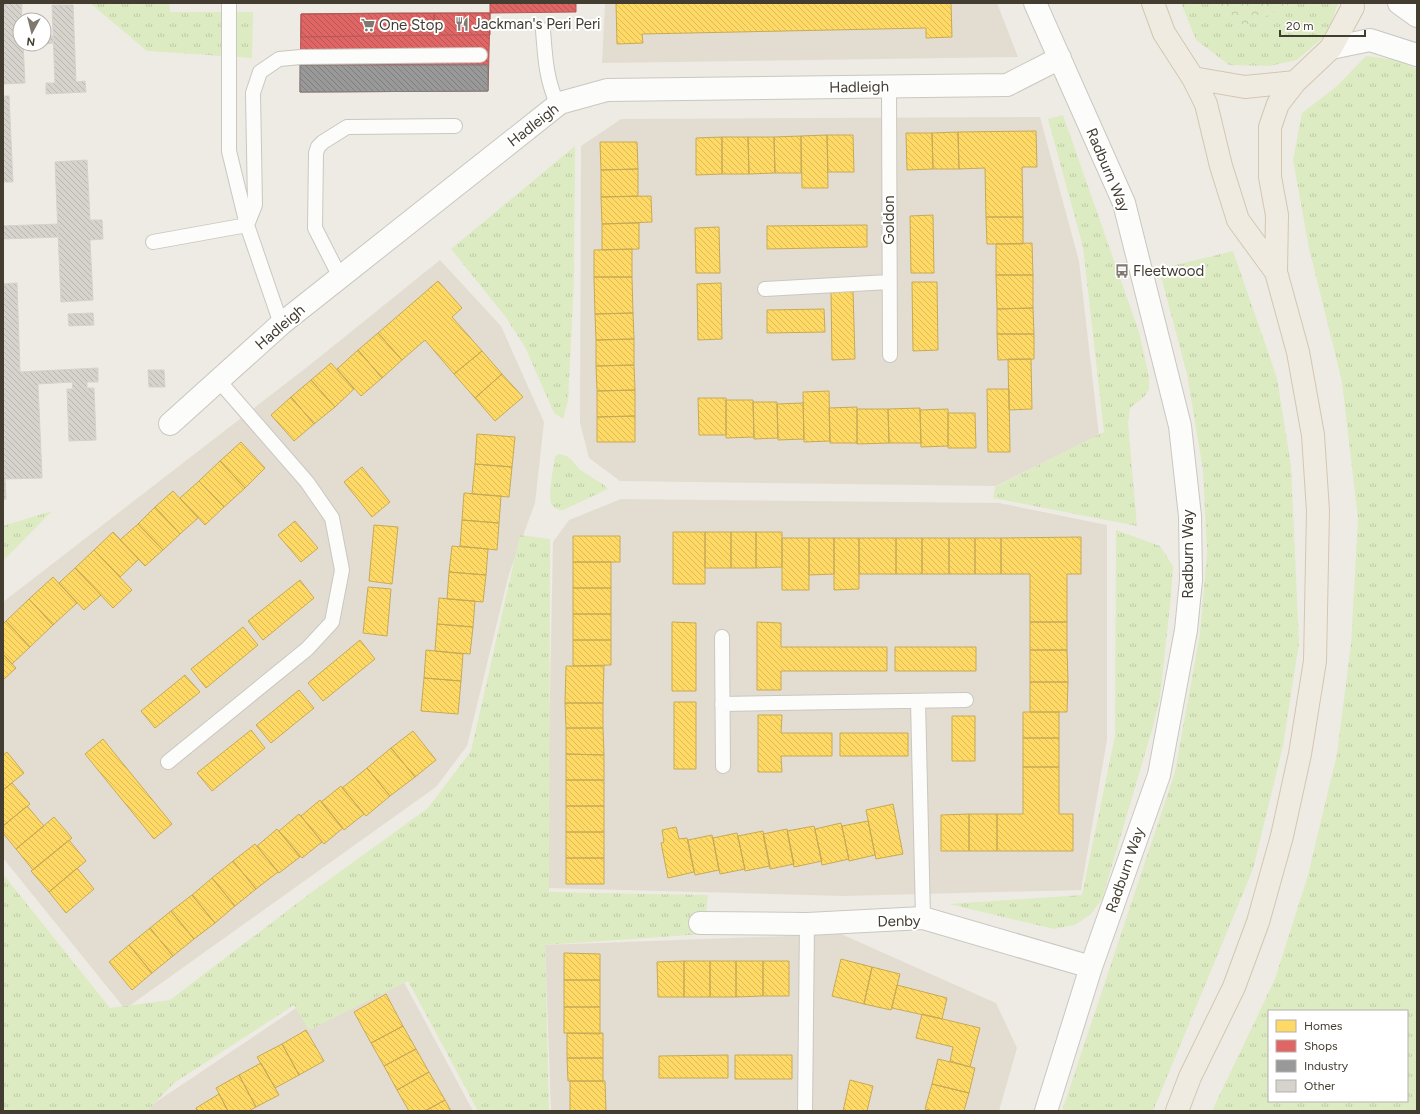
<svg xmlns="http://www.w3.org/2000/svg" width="1420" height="1114" viewBox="0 0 1420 1114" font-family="Figtree,sans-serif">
	<defs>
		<pattern id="grass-tufts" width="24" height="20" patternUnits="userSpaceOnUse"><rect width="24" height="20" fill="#dcebc2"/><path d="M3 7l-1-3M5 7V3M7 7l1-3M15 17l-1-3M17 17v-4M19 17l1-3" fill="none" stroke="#becaa7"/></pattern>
		<pattern id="forest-crowns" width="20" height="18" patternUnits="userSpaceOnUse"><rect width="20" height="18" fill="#dcebc2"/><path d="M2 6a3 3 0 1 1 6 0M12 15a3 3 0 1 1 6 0" fill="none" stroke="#becaa7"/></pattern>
		<pattern id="homes-back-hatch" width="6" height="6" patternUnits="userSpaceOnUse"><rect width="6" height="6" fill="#ffd966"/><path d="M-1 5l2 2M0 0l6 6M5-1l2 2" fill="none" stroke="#dcbb59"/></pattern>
		<pattern id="shops-back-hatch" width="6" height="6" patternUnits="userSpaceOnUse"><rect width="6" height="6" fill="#e06666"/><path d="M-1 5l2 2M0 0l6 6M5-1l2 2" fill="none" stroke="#b75555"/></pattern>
		<pattern id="industry-back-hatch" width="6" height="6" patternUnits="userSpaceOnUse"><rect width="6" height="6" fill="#999"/><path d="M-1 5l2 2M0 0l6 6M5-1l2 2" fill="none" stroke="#7e7e7d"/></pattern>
		<pattern id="building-back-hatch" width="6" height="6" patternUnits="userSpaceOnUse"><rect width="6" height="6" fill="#d6d2cc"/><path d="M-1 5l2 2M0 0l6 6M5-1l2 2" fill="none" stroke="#b9b5b0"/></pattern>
	</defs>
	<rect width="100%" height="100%" fill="#eeebe5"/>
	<path fill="#e3ddd1" d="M605 3H997L1018 57 602 63Z
		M1040 117 1079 261 1099 435 996 486 620 481 589 458 580 423 581 146 621 119Z
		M440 260 501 326 544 422 535 503 509 574 467 746 436 787 125 1009 3 858V602L311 364Z
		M621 499 999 503 1107 525V740L1081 890 845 896 546 888 553 542 569 520Z
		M841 934 996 1003 1017 1048 999 1111H551L545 945Z
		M404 982 473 1111H147L156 1102 317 994Z"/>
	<path fill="url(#grass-tufts)" fill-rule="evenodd" d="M90 3H169L170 12H253L252 58 147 51Z
		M1181 3H1213L1242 28 1292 3H1338L1327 34 1297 60 1269 66 1229 65 1196 40Z
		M1366 56 1397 60 1417 69V1111H1212L1275 979 1308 875 1337 754 1351 644 1358 519 1342 382 1309 248 1293 160 1302 113 1337 86ZM1269 1011H1407V1101H1269Z
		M1063 115 1139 332 1149 377V389L1144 397 1130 408 1128 423 1137 526 993 498 995 487 1104 432 1083 247 1048 119Z
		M575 146 574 281 568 401 563 419 554 413 525 347 505 316 451 249Z
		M1233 251 1277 378 1291 466 1299 643 1283 746 1253 869 1153 1111H1062L1175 772 1200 634 1207 552 1203 470 1187 374 1159 269Z
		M559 454 564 455 571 459 580 470 604 485 608 489 563 510C559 510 554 509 552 505 547 497 554 466 555 456Z
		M52 511 3 561V526Z
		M1116 530 1160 546 1173 566 1171 596 1160 697 1152 730 1102 899 1091 914 1075 925 1054 929 949 904 1082 895 1115 736Z
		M520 535 550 539 549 892 708 895 704 934 545 945 549 1111H478L408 981 309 1030 294 1005 174 1083 147 1111H3V874L110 1008 170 1000 316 889 428 808 471 751Z"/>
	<path fill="url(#forest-crowns)" d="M1213 3H1292L1242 28Z"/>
	<path fill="url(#homes-back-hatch)" stroke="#c7aa56" d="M616 3H951L952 37 926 38V28L642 34 643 43 617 44Z
		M1036 131 1037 167H1022L1023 217H986L985 168 959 169 958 132Z
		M958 132 959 169H933L932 133Z
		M906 133H932L933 169 907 170Z
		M827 135 828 188H802L801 136Z
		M827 135H853L854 172H828Z
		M801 136V173H775L774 137Z
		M722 137V174L696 175V138Z
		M722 137H748L749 174H722Z
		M748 137H774L775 173 749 174Z
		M600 142H637L638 169 601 170Z
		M638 169V196L601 197V170Z
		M651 196 652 222 602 224 601 197Z
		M933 215 934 273H911L910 216Z
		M986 217H1023V244H987Z
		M639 223V249L602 250V224Z
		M867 225V247L767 249V226Z
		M719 227 720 273H696L695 228Z
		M1032 243 1033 275H996V244Z
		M632 249V277H594V250Z
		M996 275H1033V308L997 309Z
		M594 277H632L633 313 595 314Z
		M438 281 462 308 452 317 482 351 454 374 425 340 402 360 378 333Z
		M912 282H937L938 350 913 351Z
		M721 283 722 339 698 340 697 284Z
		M831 291H853L855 359 832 360Z
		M1033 308 1034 334H997V309Z
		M824 309 825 332 767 333V310Z
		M633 313 634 339 596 340 595 314Z
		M378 333 402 360 382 378 358 350Z
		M997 334H1034V359L998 360Z
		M634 339V365L596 366V340Z
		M358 350 382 378 361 396 337 369Z
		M482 351 502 374 475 398 454 374Z
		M1008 359H1031L1032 409 1009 410Z
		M331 363 354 389 335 407 311 380Z
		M634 365 635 390 597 391 596 366Z
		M502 374 523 397 495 421 475 398Z
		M311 380 335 407 314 424 291 397Z
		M987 389H1009L1010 452H988Z
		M635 390V416L597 417V391Z
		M829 391 830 441 804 442 803 392Z
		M291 397 314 424 294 441 271 415Z
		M698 398H726V435H699Z
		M726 400H753L754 437 726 438Z
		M753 402H777L778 438 754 439Z
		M803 403 804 439 778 440 777 404Z
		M857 407V443H830L829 408Z
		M920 408 921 443H889L888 409Z
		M857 409H888L889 443 857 444Z
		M948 409V446L921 447 920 410Z
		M948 413H975L976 448H948Z
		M635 416V442H597V417Z
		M477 434 515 437 512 467 475 464Z
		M241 442 265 468 245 488 220 461Z
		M220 461 245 488 224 507 199 481Z
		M475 464 512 467 509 497 472 494Z
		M362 467 390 502 372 517 344 482Z
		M199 481 224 507 205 525 180 498Z
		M173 491 198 518 180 534 155 507Z
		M464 493 501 496 499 523 462 520Z
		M155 507 180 534 163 550 138 524Z
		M462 520 499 523 497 550 460 546Z
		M295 521 318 548 301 562 278 535Z
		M138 524 163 550 145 566 120 540Z
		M374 525 398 527 392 584 369 581Z
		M113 532 139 559 120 577 94 550Z
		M673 532H705V584H673Z
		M705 532H731V568H705Z
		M731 532H756V568H731Z
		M756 532H782V567L756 568Z
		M573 536H620V562H573Z
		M1081 537V574H1067V622H1030V574H1001V538Z
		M782 538H809V590H782Z
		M809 538H834V574L809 575Z
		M834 538H859V589L834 590Z
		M859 538H896V574H859Z
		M896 538H922V574H896Z
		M922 538H949V574H922Z
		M949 538H975V574H949Z
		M975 538H1001V574H975Z
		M452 546 488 549 486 575 449 572Z
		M94 550 132 590 113 608 75 568Z
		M573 562H611V588H573Z
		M75 568 101 595 84 610 59 583Z
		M449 572 486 575 483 602 447 599Z
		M53 577 77 603 53 625 29 599Z
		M300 580 314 598 263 640 248 621Z
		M368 587 391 589 387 636 363 633Z
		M573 588H611V614H573Z
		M439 598 475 601 473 627 437 624Z
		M29 599 53 625 30 647 6 621Z
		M573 614H611V640H573Z
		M6 621 30 647 12 664 3 654V624Z
		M672 622 696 623V691H672Z
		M757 622 781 623V647H887V671H781V690H757Z
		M1030 622H1067V650H1030Z
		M437 624 473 627 470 654 435 651Z
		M243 627 258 645 206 688 191 669Z
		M360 640 375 659 323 701 308 683Z
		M573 640H611V665L573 666Z
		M895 647H976V671H895Z
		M426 650 463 654 461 681 424 678Z
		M1030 650H1067L1068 682H1030Z
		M3 654 16 668 3 680Z
		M566 666H604L603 703H565Z
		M185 675 200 692 155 728 141 711Z
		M424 678 461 681 458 714 421 711Z
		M1030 682H1068L1067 712H1030Z
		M299 690 314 708 271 743 256 725Z
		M674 702H696V769H674Z
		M565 703H603V728H566Z
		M1023 712H1059V738H1023Z
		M758 715H782L781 733H832V756H781L782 772H758Z
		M952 716H975V761H952Z
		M566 728H603L604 755 566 754Z
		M251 730 265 748 212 791 197 773Z
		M413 731 436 760 415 777 391 748Z
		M840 733H908V756H840Z
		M1023 738H1059V767H1023Z
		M103 739 172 824 154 839 85 754Z
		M391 748 415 777 390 796 367 768Z
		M7 752 24 773 3 790V755Z
		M566 754 604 755V780H566Z
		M1023 767H1059V814H1073V851H997V814H1023Z
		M367 768 390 796 366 816 342 788Z
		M566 780H604V806H566Z
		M12 783 30 804 3 826V790Z
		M341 786 364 814 344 830 321 802Z
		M320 800 343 828 324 844 301 816Z
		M893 804 903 854 876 859 866 810Z
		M27 806 44 826 16 849 3 833V826Z
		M566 806H604V832H566Z
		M299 814 322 842 302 858 279 831Z
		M969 814V851H941V815Z
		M969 814H997V851H969Z
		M54 817 72 838 33 870 16 849Z
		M868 821 875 855 849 861 842 826Z
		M841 823 849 859 822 865 815 829Z
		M814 826 822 861 794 867 787 831Z
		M676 827 679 839 687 838 694 872 668 878 661 843 664 842 662 830Z
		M277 829 300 857 279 873 257 846Z
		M787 829 794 864 770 869 763 834Z
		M763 831 770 866 745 871 738 836Z
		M566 832H604V858H566Z
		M737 833 745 869 720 874 713 838Z
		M712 835 719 870 695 875 688 840Z
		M69 840 86 861 49 892 31 871Z
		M255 844 278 872 256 889 233 861Z
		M566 858H604V884H566Z
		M233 861 256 889 235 906 212 878Z
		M77 868 94 889 66 913 49 892Z
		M212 878 235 906 215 923 192 895Z
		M192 895 215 923 194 939 171 911Z
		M171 911 194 939 173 956 150 928Z
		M150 928 173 956 152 973 129 945Z
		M129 945 152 973 132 990 109 962Z
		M564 953 600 954V980H564Z
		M841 959 872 967 864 1004 832 996Z
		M684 961H710V997H684Z
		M684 961V997H658L657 962Z
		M710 961H736V997H710Z
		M736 961H763V996L736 997Z
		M763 961H789V996H763Z
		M872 967 900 974 891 1010 864 1004Z
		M564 980H600V1007H564Z
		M897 985 947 998 942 1019 892 1008Z
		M386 994 403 1026 371 1043 354 1012Z
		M564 1007H600V1034L564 1033Z
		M922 1014 980 1028 970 1067 950 1061 953 1047 916 1038Z
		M403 1026 416 1049 384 1066 371 1043Z
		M306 1030 324 1061 299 1075 282 1044Z
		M567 1033H603V1058H567Z
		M282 1044 299 1075 275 1088 257 1057Z
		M416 1049 429 1072 397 1090 384 1066Z
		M728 1055V1078H659V1056Z
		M735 1055H792V1079H735Z
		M567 1058H603V1081H568Z
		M938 1059 975 1068 969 1093 932 1084Z
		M261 1063 279 1095 256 1107 239 1075Z
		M429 1072 445 1100 425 1111H409L397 1090Z
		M239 1075 256 1107 249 1111H228L216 1088Z
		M850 1080 873 1086 867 1111H843Z
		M570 1081H605L606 1111H570Z
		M932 1084 969 1093 964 1111H933L925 1109Z
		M219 1094 228 1111H197L196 1108Z
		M445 1100 451 1111H425Z"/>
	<path fill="url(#shops-back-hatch)" stroke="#b15956" d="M490 3H576V12L490 13Z
		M390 13H434L435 35 301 37V14Z
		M434 13H490V35H435Z
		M490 13 488 91 300 92 301 14Z"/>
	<path fill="url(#industry-back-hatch)" stroke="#7f7d7a" d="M300 65H488V91L300 92Z"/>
	<path fill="url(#building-back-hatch)" stroke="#d6d2cb" d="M3 3H22L20 44H23L25 83 3 84Z
		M52 5H73L76 82 85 81 86 92 46 94V83H55Z
		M44 36H53V43L44 44Z
		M3 96H9L13 182H3Z
		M87 160 90 220H102L103 239 90 240 93 300 61 302 55 162Z
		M58 224V237L3 239V226Z
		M17 283 20 372 98 368V382H87V388H94L96 440 69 441 67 389H73L72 382 38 384 42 478 5 479 6 499 3 500V284Z
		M93 313 94 325 69 326 68 314Z
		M148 370H164L165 387H149Z"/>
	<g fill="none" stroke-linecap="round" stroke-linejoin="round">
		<defs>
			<path id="service" d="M229 3V151L247 225 281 324
				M543 30C545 56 546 79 557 103H560
				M889 86 890 355
				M153 242 247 225 255 205 253 93 260 72 279 59 301 57 480 55
				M340 277 315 228 316 153 318 147 323 142 347 127 455 126
				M765 289 889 282
				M722 637 723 766
				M918 701 923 918
				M722 704 966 700
				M168 762 307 649 332 622 342 570 332 518 307 482 219 381
				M805 1111 807 924"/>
			<path id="minor" d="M1035 3 1124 203 1180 426 1190 516 1191 580 1186 630 1159 775 1091 967 1046 1111
				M1399 3 1417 16
				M1331 48 1370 40 1417 55
				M170 424 281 324 560 103 607 90 1007 85 1060 58
				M700 923 807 924 923 918 1091 967"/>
			<path id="primary" d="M1153 3 1164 33 1193 78 1206 104 1221 166 1238 220 1276 272
				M1193 78 1245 87 1295 82
				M1177 1111 1190 1077 1234 987 1258 922 1282 836 1300 754 1315 661 1318 511 1313 435 1298 352 1276 272 1277 215 1270 177V127L1278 104 1295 82 1331 48 1353 7 1352 3"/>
		</defs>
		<use href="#service" stroke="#cac7c1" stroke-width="16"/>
		<use href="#minor" stroke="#cac7c1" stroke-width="24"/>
		<use href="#primary" stroke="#d2c7b0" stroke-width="24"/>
		<use href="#service" stroke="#fcfcfb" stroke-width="14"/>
		<use href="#minor" stroke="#fcfcfb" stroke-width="22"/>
		<use href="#primary" stroke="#f0ebe1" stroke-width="22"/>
	</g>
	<defs>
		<symbol id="restaurant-bare" viewBox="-9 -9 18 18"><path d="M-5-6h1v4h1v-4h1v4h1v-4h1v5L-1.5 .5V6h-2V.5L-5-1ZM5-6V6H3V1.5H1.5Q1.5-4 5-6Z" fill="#7f7970" stroke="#fff" stroke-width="2.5" paint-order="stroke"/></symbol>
		<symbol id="supermarket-bare" viewBox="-9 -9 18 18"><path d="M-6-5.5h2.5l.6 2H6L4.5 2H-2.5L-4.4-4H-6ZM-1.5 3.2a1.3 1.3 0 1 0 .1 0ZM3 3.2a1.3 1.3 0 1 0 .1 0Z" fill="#7f7970" stroke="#fff" stroke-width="2.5" paint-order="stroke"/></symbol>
		<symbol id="bus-bare" viewBox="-9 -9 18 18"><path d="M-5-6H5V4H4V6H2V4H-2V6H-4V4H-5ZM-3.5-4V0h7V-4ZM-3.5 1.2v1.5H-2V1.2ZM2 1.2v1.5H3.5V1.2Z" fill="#7f7970" stroke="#fff" stroke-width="2.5" paint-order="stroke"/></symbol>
	</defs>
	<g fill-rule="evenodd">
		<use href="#restaurant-bare" x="452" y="14" width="20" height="20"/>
		<use href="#supermarket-bare" x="358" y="15" width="20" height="20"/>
		<use href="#bus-bare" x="1112" y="261" width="20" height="20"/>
	</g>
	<g text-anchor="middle" stroke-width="4" stroke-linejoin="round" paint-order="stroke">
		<g font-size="15" fill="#433c31" stroke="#fff" text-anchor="start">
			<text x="473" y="29">Jackman's Peri Peri</text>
			<text x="379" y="30">One Stop</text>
			<text x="1133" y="276">Fleetwood</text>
		</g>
		<g font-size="15" fill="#433c31" stroke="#fff">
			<text transform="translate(859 87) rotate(-1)" y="5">Hadleigh</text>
			<text transform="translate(533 125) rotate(-38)" y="5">Hadleigh</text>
			<text transform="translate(1108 170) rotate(67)" y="5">Radburn Way</text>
			<text transform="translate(889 220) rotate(-90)" y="5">Goldon</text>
			<text transform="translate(280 327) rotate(-41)" y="5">Hadleigh</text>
			<text transform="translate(1188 554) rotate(-90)" y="5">Radburn Way</text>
			<text transform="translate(1125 870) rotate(-71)" y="5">Radburn Way</text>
			<text transform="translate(899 921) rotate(-1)" y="5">Denby</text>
		</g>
	</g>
	<rect width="1420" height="1114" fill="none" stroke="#433c31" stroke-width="8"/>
	<rect x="1268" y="1010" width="140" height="92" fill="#ffffff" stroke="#b4b1ad"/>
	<rect x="1276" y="1020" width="20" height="12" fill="#ffd966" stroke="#b4b1ad"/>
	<text x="1304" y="1030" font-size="12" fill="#433c31">Homes</text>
	<rect x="1276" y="1040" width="20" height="12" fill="#e06666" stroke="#b4b1ad"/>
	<text x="1304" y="1050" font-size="12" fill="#433c31">Shops</text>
	<rect x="1276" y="1060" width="20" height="12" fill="#999999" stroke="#b4b1ad"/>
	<text x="1304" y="1070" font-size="12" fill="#433c31">Industry</text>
	<rect x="1276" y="1080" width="20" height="12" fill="#d6d2cc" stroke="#b4b1ad"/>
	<text x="1304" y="1090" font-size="12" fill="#433c31">Other</text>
	<g transform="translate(32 32) rotate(187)"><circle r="19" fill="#ffffff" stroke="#b4b1ad"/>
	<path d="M0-3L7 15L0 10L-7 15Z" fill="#7f7970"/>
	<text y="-6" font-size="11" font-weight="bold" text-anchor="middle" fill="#433c31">N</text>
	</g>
	<path d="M1280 30v6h85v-6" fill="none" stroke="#433c31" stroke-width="2"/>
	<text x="1286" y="30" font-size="12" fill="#433c31" stroke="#ffffff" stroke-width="3" paint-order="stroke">20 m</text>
</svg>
